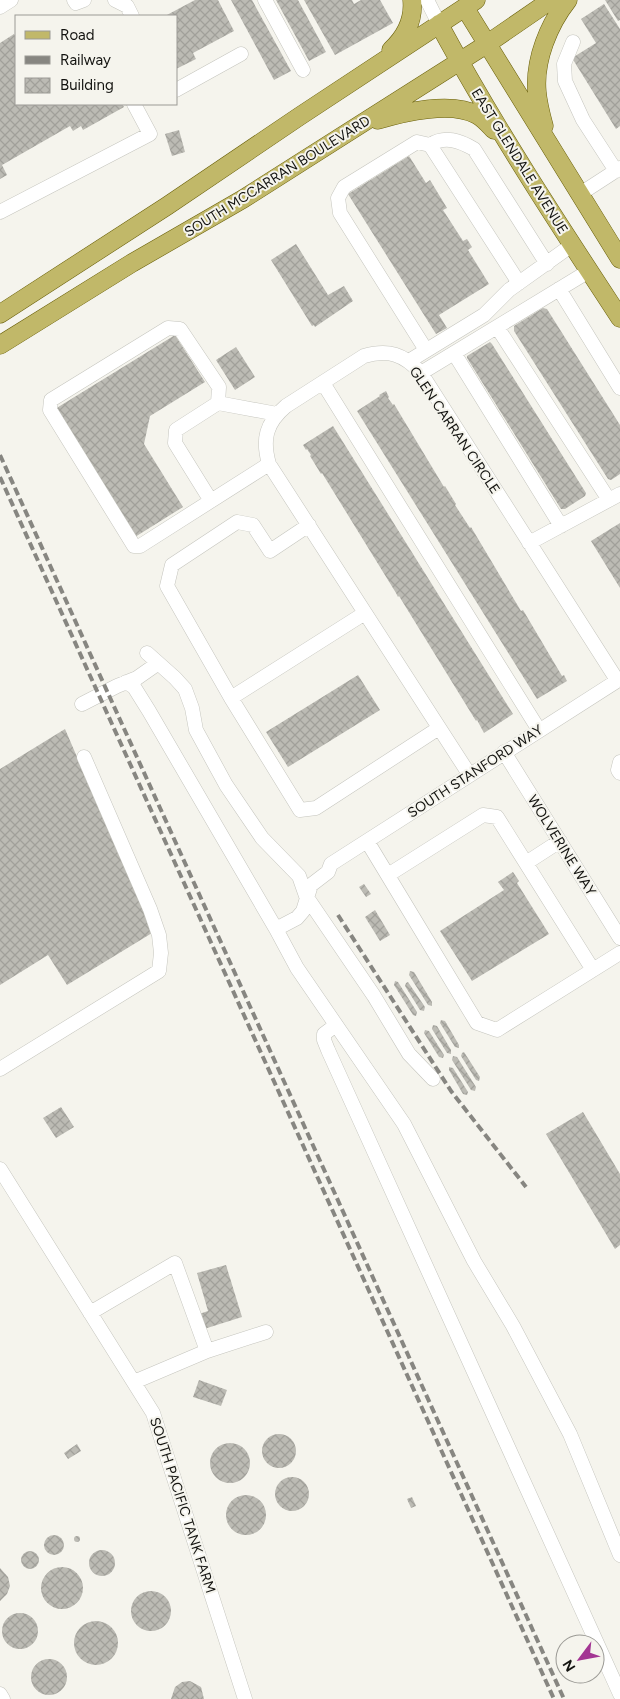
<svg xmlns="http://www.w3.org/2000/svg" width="620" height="1699" viewBox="0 0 620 1699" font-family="Figtree,sans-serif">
	<defs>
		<pattern id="building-cross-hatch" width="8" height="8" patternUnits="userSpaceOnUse" patternTransform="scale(1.25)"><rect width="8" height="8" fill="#bcbbb4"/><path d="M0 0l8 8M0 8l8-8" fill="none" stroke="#a1a09a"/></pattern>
	</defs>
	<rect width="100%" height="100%" fill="#f5f4ed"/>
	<path fill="url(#building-cross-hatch)" d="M195 0H218L234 31 193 53 196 59 176 69V16H165Z
		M231 0H252L291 71 274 80Z
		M276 0H298L326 52 309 61Z
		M304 0H352L354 4 361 0H380L393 23 335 55Z
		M605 0H620V20L618 21Z
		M604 4 620 29V126L616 129 572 58 596 43 581 19Z
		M14 34 16 38V104H122L124 107 83 130 81 126 73 131 70 126 2 165 7 175 0 179V43Z
		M179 130 185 152 172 156 165 134Z
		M409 156 426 183 430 180 447 208 443 210 463 241 467 239 472 247 468 250 489 284 439 315 447 328 436 334 348 194Z
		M296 244 328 295 344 286 353 301 315 327 314 325 312 326 271 260Z
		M543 308 547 309 620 425V474L611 480 608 479 514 331V326Z
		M175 335 205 382 150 416 144 444 183 507 135 537 55 409Z
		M490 342 492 344 586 493 585 496 565 509H561L467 358V356Z
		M236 347 255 377 235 390 216 360Z
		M386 391 389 397 388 398 393 405 394 404 444 487 445 486 456 504 455 505 470 528 471 527 521 611 523 610 562 676 564 675 567 681 537 699 357 411 380 396 379 395Z
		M333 426 513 714 484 733 477 720 476 721 399 596 398 597 396 593 322 473 321 474 310 456 311 455 307 449 306 450 303 445Z
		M620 523V588L591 541Z
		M358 675 380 710 288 767 266 732Z
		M65 729 142 908 157 933H152L67 985 48 955 0 985V769Z
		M513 872 519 881 517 883 549 934 472 981 440 931 504 890 498 882Z
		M364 884 371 894 366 897 359 887Z
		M375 910 390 935 380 941 365 917Z
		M410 971 414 972 432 1002V1006L428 1005 409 975Z
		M395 981 398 982 417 1012 416 1016 413 1015 394 985Z
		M408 982 425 1007 424 1011 420 1010 405 986 406 983Z
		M441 1020 445 1021 459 1045V1048L455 1047 440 1023Z
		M433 1025 437 1026 451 1050V1054L447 1053 432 1029Z
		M425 1030 429 1031 444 1055 443 1058 439 1057 424 1033Z
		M464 1052 480 1077 479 1081 476 1080 461 1056 462 1053Z
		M453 1056 457 1057 476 1087 475 1091 471 1090 452 1060Z
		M449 1067 453 1068 468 1092 467 1095 463 1094 449 1070Z
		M61 1107 74 1127 56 1138 43 1118Z
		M583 1112 620 1174V1245L615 1249 546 1134Z
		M226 1265 242 1317 204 1329 199 1314 208 1311 197 1273Z
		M199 1380 227 1390 221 1406 193 1397Z
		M262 1451a17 17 0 1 1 34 0a17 17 0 1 1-34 0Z
		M210 1463a20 20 0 1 1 40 0a20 20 0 1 1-40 0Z
		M77 1444 81 1451 68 1459 64 1453Z
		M275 1494a17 17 0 1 1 34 0a17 17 0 1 1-34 0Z
		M226 1515a20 20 0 1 1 40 0a20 20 0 1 1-40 0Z
		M412 1497 416 1506 411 1508 407 1499Z
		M44 1545a10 10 0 1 1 20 0a10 10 0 1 1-20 0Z
		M74 1539a3 3 0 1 1 6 0a3 3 0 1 1-6 0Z
		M89 1563a13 13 0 1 1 26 0a13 13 0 1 1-26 0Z
		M21 1560a9 9 0 1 1 18 0a9 9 0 1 1-18 0Z
		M41 1588a21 21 0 1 1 42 0a21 21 0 1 1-42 0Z
		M0 1568 8 1577 10 1586 7 1594 0 1601Z
		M131 1611a20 20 0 1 1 40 0a20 20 0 1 1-40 0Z
		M2 1631a18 18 0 1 1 36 0a18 18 0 1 1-36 0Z
		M74 1643a22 22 0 1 1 44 0a22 22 0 1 1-44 0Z
		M31 1677a18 18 0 1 1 36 0a18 18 0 1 1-36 0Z
		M190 1681 201 1687 204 1699H171L175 1687 182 1682Z"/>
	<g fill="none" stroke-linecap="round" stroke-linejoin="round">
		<defs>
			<path id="minor" d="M74 0 76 3 84 0
				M115 0 127 6 132 16
				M265 0 303 70
				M427 0 439 24
				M0 7 11 0
				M573 42 564 64 565 81 583 120 616 171
				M176 90 241 54
				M580 194 620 168
				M0 212 150 134 134 104
				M519 283 430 145C445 135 460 141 474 149L547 264
				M559 289 620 388
				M497 327 609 500
				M426 350 340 213 338 198 344 187 417 142 430 145
				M454 353 561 526
				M409 361 484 315 509 290 572 245
				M421 373 589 271
				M323 383 539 730
				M218 403 277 414
				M211 501 175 443 176 430 218 403 219 387 180 329 168 328 51 400 50 410 134 546H140L269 464
				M309 525 270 551 253 525 237 522 172 565 167 586 231 698 300 810 316 808 439 728
				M529 543 620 494
				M147 653 175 678 185 689 192 708 196 730 226 785 262 838 299 876 306 896 374 996 409 1054 433 1079
				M126 682 134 687 149 711 276 929 297 968 404 1124 474 1261 513 1326 570 1434 620 1555
				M231 698 365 613
				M82 704 117 686 137 678 157 664
				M504 752 620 938
				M620 762 618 770 620 773
				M469 774 269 464C262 439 266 423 286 406L364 356C388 349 404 354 421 373L617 680
				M367 841 477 1023 497 1030 620 953
				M526 863 560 841
				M388 875 483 815 497 817 593 970
				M276 929 297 918 303 911 311 885 328 872 331 864 620 679
				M336 1025 324 1034V1040L328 1050 620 1694
				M0 1069 159 971 161 953 159 935 150 909 84 757
				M0 1169 153 1413 245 1699
				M90 1313 175 1263 207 1351 134 1382
				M207 1351 266 1332
				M0 1694 3 1699"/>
			<path id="major" d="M465 8 620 259
				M439 24C494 126 557 222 620 318
				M391 50C406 36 414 20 412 0
				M378 120C404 112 452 101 477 115 483 118 489 125 494 130
				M544 126C541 115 538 104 537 92 534 60 549 24 568 0
				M0 314 167 206 300 116 476 0
				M0 345 132 263 243 199 487 44 551 0"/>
		</defs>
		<use href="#minor" stroke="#c5c5be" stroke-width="15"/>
		<use href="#major" stroke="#695f09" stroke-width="19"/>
		<use href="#minor" stroke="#fff" stroke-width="14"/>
		<use href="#major" stroke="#c1b869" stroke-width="18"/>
		<path stroke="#878681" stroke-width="4" stroke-dasharray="8 4" stroke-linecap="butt" d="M0 455 564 1699
			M0 477 554 1699
			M338 915 451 1091 526 1187"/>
	</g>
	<g text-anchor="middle" stroke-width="4" stroke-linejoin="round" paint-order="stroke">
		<g font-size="14" fill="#131310" stroke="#f5f4ed">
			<text transform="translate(520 161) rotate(58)" y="5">EAST GLENDALE AVENUE</text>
			<text transform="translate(277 176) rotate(-32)" y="5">SOUTH MCCARRAN BOULEVARD</text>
			<text transform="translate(455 430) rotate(56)" y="5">GLEN CARRAN CIRCLE</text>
			<text transform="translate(475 771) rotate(-33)" y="5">SOUTH STANFORD WAY</text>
			<text transform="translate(562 845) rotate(58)" y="5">WOLVERINE WAY</text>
			<text transform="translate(183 1505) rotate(72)" y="5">SOUTH PACIFIC TANK FARM</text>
		</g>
	</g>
	<rect x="15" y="15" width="162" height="90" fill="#f5f4ed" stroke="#9b9a95"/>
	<rect x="25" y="31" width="25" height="8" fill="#c1b869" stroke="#9b9a95"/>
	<text x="60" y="40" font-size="15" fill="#131310">Road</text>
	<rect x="25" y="56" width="25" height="8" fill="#878681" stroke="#9b9a95"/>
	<text x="60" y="65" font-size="15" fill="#131310">Railway</text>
	<rect x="25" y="78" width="25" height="15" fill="url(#building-cross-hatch)" stroke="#9b9a95"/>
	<text x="60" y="90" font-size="15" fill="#131310">Building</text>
	<g transform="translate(580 1659) rotate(238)"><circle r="24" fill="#f5f4ed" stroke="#9b9a95"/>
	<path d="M0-4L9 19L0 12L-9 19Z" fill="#a33593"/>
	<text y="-8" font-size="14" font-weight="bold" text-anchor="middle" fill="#131310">N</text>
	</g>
</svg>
